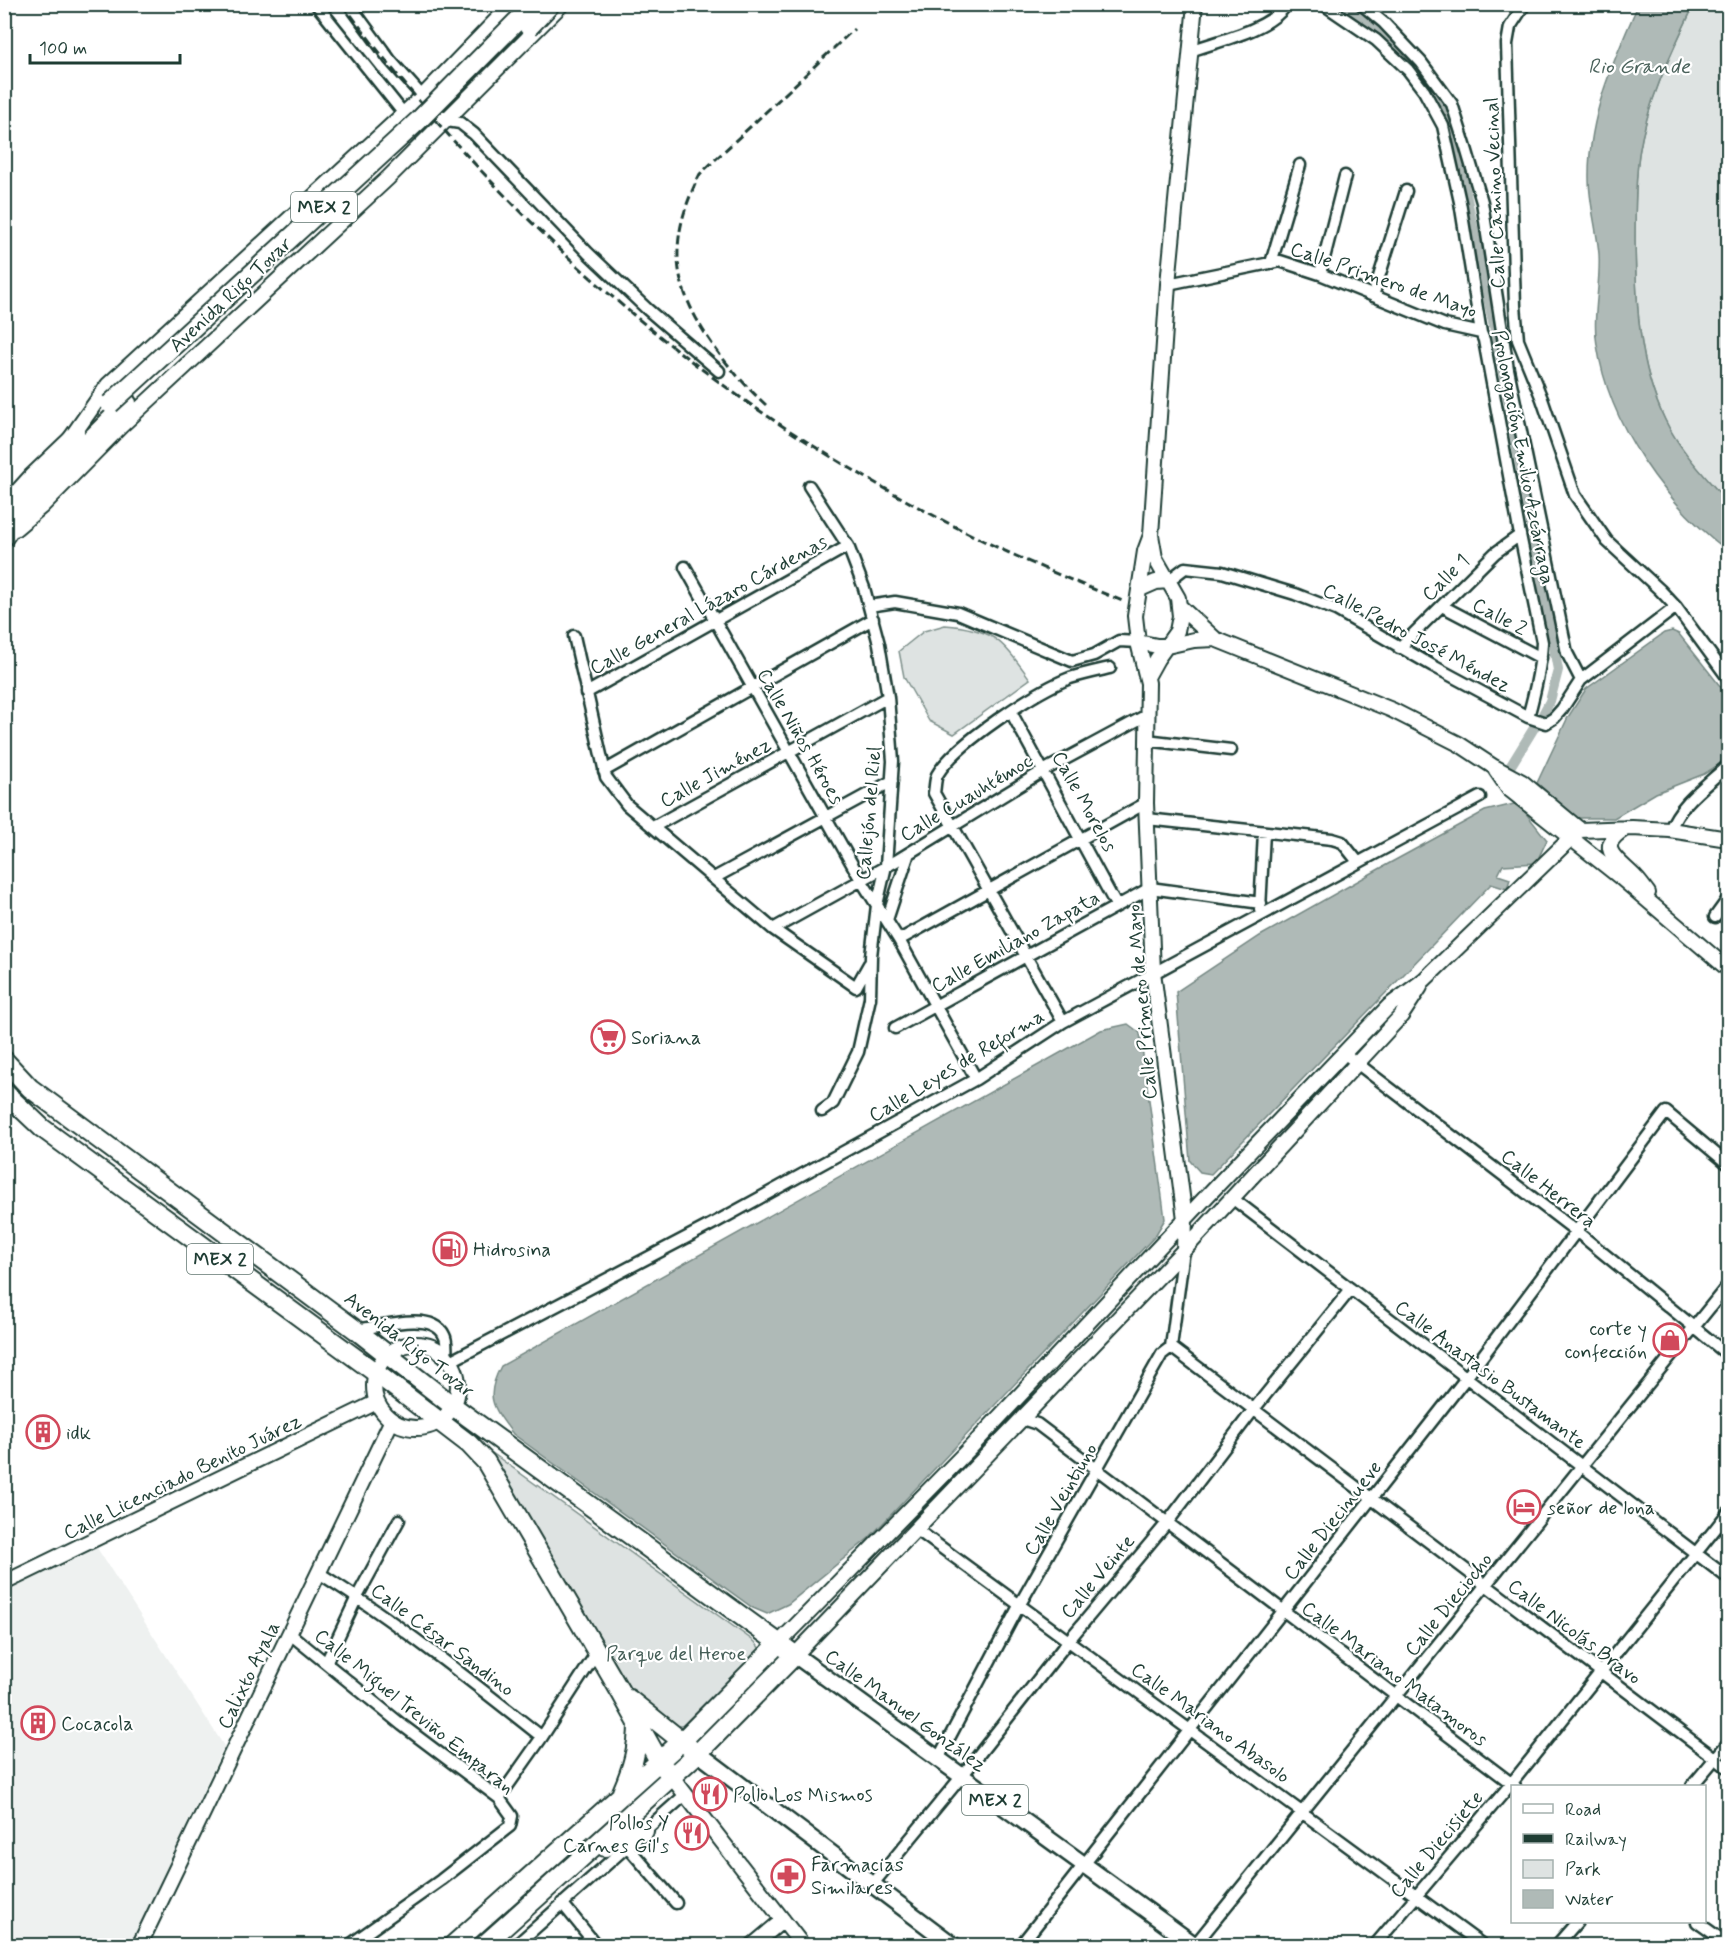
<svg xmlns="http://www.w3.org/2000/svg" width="1733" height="1950" viewBox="0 0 1733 1950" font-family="Mynerve,sans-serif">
	<rect width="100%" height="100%" fill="#fff"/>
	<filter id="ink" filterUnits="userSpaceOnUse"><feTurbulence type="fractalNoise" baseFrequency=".0167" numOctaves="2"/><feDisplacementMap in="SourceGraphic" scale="12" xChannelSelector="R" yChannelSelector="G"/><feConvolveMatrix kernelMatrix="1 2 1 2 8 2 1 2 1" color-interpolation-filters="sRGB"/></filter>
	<g filter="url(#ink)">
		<path fill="#eef1f0" d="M97 1548 224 1746 130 1945H5V1591Z"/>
		<path fill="#dee3e2" stroke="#7e908b" stroke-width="1.5" d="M1694 5H1728V503C1706 477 1680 451 1665 420 1638 365 1636 301 1635 241 1635 212 1635 183 1639 154 1647 102 1672 51 1694 5Z
			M945 625C995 629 1002 641 1030 679L954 734 929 721 904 677 899 651 924 631Z
			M488 1450 755 1642 760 1649 682 1726H678L629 1687Z"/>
		<path fill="#afbab7" stroke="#758883" stroke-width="1.5" d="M1638 5H1694C1672 51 1647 102 1639 154 1635 183 1635 212 1635 241 1636 301 1638 365 1665 420 1680 451 1706 477 1728 503V551C1665 503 1609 425 1597 345 1592 318 1601 283 1599 254 1597 229 1589 203 1589 178 1588 117 1614 59 1638 5Z
			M1672 631 1679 634 1728 696V759L1704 774 1656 793 1614 818H1577L1537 783 1568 717 1586 689 1664 633Z
			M1514 804 1521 807 1547 840 1536 863 1503 865 1498 875 1510 879 1507 889 1491 884 1211 1174 1200 1172 1190 1161 1176 992 1260 936 1388 864 1485 811Z
			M1128 1024 1140 1033 1165 1219 1155 1236 869 1538 788 1604 767 1614 753 1608 513 1434C493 1407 484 1398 501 1366L1101 1030Z"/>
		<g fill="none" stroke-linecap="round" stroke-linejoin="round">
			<path stroke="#afbab7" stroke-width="10" d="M1345 4 1400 52 1434 91 1450 119 1498 345 1558 670 1550 701 1543 714
				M1510 767 1534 728"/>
			<defs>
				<path id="street" d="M316 4 404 114
					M349 4 390 60 423 97 447 121 460 123 474 134 588 253 647 309 719 371
					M1323 4 1376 40 1408 70 1424 91 1443 126 1460 202 1481 333 1484 340 1520 535 1542 642C1541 668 1535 692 1528 717
					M1361 4 1384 23 1421 62 1452 104 1466 148 1482 202 1508 369 1567 653 1581 680
					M1525 4 1510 27 1507 44 1515 306 1518 340 1542 399 1575 495 1607 541 1660 590 1676 607 1728 678
					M1190 51C1218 41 1270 30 1287 4
					M1271 263 1300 165
					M1320 274 1345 176
					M1168 284 1280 261 1320 274 1445 325 1481 333
					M1373 296 1406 191
					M809 486 848 546 864 588 879 644 888 697 893 761 886 866 877 905 871 956 870 998 858 1052 833 1103 822 1111
					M685 567 861 880 899 940 976 1079
					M1168 581 1185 568 1222 572 1295 594 1336 610 1433 666 1528 717 1546 723 1554 718 1562 709 1581 680 1676 607
					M869 606 895 602 958 613 1072 661 1094 655 1119 641 1138 642
					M1442 606 1541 658
					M574 636 606 777 627 805 773 929 856 987 869 964
					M1399 648 1495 553 1520 535
					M586 693 848 546
					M1011 712 1116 905
					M1146 740 1231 750
					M604 771 873 619
					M1147 819 1332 839 1342 842 1358 862
					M653 827 888 697
					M1670 830C1680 803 1707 785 1728 765
					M714 878 892 781
					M1260 909 1264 832
					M1715 917 1728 899
					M887 920 909 853
					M773 929 896 861 1043 771 1147 715
					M899 940 1146 803
					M1063 1022 934 793C935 788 935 780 937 775 955 744 1036 691 1070 678 1083 674 1097 671 1110 668
					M895 1028 1150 888 1261 903
					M1345 1054 1576 1231 1728 1355
					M1232 1198 1728 1578
					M356 1330C379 1327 432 1310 444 1335 448 1342 446 1351 446 1359
					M1171 1347 1728 1768
					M449 1362 716 1222 976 1079 1063 1022 1480 797
					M1022 1419 1037 1424 1515 1786
					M916 1529 1484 1946
					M319 1573C397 1622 470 1680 542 1737
					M289 1633 402 1725 499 1798 512 1816 510 1826 441 1880 348 1946
					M326 1663 357 1597 399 1520
					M938 1759 1020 1604 1162 1354 1171 1347 1184 1250
					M1692 1786 1728 1743
					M499 1798 542 1737 597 1652
					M627 1846 676 1903
					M872 1885 962 1776 1069 1640 1167 1523 1254 1409 1351 1289
					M562 1903 597 1946
					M1697 1922 1728 1944
					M515 1946 686 1794
					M1020 1946 1466 1378 1666 1112 1728 1164
					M1194 1946 1728 1285
					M1374 1946 1511 1784 1728 1513
					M1556 1946 1577 1922"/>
				<path id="secondary" d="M68 442 108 385 419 100 512 4
					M15 529 41 507 121 426 388 178 562 4
					M1151 535 1145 551 1135 616 1138 642 1148 683 1146 803 1153 972 1185 1219 1184 1250
					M1140 589 1156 582 1168 581
					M1179 606 1215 639 1392 710 1459 744 1494 767 1522 782 1580 830
					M1138 642 1157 646H1167L1194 640 1215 639
					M1147 677 1157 659 1177 631 1180 616 1178 598 1155 558 1151 535 1168 284 1195 4
					M1496 770 1509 789 1620 877 1728 969
					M1626 828C1593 848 1618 859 1636 878 1640 882 1644 888 1648 893
					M374 1386a42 42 0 1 1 84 0a42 42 0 1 1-84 0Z
					M4 1583 377 1402
					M779 1643 972 1446 1207 1196 1389 1006 1424 980 1571 838 1580 830 1632 828 1670 830 1728 839
					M795 1655 1184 1250 1401 1016 1420 987
					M672 1777 803 1946
					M139 1946 392 1420
					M752 1946 783 1920"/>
				<path id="primary" d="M795 1655 1196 1946
					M698 1753 954 1946"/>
				<path id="highway" d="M4 509 33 477 76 436
					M4 537 29 501 127 403
					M4 1060 30 1088 356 1330 453 1406 795 1655 698 1753 483 1946
					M4 1092 42 1128 376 1373 469 1444 486 1462 621 1693 659 1761 672 1777
					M629 1699 689 1747
					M622 1792C632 1769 638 1749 638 1724
					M605 1847 623 1835 644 1831
					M452 1946 682 1741 779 1643"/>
			</defs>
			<use href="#street" stroke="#1f3d34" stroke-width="15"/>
			<use href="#secondary" stroke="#1f3d34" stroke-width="18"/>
			<use href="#primary" stroke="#1f3d34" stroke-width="20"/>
			<use href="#highway" stroke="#1f3d34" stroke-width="22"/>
			<use href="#street" stroke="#fff" stroke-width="10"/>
			<use href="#secondary" stroke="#fff" stroke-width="14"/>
			<use href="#primary" stroke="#fff" stroke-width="15"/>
			<use href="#highway" stroke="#fff" stroke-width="18"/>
			<path stroke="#1f3d34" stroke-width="3" stroke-dasharray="9 4.5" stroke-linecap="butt" d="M343 4C466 174 634 334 812 445 877 485 945 524 1014 555 1051 572 1088 587 1125 602
				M766 405C729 371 679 311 678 258 677 228 687 200 700 174L854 29"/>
			<defs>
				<path id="highway-bridge" d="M529 27 551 4
					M110 404 419 120 534 4"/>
			</defs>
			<use href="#highway-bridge" stroke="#1f3d34" stroke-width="22" stroke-linecap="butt"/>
			<use href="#highway-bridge" stroke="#fff" stroke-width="18"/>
		</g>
	</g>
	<defs>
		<symbol id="supermarket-ring" viewBox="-11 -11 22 22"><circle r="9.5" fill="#fff" stroke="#d1495b" stroke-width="1.5"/><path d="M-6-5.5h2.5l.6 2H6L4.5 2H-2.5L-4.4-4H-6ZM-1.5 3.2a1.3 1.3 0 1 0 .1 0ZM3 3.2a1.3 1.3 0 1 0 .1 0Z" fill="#d1495b"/></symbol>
		<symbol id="fuel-ring" viewBox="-11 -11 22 22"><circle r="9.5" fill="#fff" stroke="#d1495b" stroke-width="1.5"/><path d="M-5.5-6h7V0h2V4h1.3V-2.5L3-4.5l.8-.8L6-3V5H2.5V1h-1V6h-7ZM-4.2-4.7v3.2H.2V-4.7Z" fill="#d1495b"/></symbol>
		<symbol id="shop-ring" viewBox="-11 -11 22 22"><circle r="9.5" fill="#fff" stroke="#d1495b" stroke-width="1.5"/><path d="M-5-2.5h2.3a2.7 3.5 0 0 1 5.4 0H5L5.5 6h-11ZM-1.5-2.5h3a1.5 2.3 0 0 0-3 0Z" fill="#d1495b"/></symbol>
		<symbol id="building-ring" viewBox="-11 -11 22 22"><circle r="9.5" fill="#fff" stroke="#d1495b" stroke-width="1.5"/><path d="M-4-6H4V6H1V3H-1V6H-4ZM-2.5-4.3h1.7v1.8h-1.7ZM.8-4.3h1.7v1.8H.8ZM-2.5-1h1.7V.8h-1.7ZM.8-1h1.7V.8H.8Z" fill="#d1495b"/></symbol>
		<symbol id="hotel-ring" viewBox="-11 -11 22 22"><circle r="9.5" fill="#fff" stroke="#d1495b" stroke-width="1.5"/><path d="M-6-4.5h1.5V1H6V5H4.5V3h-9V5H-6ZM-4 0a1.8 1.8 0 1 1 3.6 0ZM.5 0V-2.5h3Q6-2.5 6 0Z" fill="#d1495b"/></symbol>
		<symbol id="restaurant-ring" viewBox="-11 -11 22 22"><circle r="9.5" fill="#fff" stroke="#d1495b" stroke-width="1.5"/><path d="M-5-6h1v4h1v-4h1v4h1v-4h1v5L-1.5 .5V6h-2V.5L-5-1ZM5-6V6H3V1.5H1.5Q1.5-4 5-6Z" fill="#d1495b"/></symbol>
		<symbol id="pharmacy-ring" viewBox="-11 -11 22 22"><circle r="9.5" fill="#fff" stroke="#d1495b" stroke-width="1.5"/><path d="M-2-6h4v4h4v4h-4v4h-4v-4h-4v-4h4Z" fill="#d1495b"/></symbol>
	</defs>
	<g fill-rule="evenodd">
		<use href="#supermarket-ring" x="589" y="1018" width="38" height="38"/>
		<use href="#fuel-ring" x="431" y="1230" width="38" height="38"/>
		<use href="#shop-ring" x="1651" y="1321" width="38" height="38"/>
		<use href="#building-ring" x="24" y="1413" width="38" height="38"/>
		<use href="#hotel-ring" x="1505" y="1488" width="38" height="38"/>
		<use href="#building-ring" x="19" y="1704" width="38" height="38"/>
		<use href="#restaurant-ring" x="691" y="1775" width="38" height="38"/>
		<use href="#restaurant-ring" x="673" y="1814" width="38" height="38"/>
		<use href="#pharmacy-ring" x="769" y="1857" width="38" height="38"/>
	</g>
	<g text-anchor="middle" stroke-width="4.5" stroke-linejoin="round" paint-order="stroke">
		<g fill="#fff" stroke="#627771" stroke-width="1.5">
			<rect x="291" y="192" width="66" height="30" rx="4.5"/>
			<rect x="187" y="1244" width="66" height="30" rx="4.5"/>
			<rect x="962" y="1785" width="66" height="30" rx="4.5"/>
		</g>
		<g font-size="18" font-weight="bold" fill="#1f3d34">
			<text x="324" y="213">MEX 2</text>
			<text x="220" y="1265">MEX 2</text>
			<text x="995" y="1806">MEX 2</text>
		</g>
		<g font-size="20" fill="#1f3d34" stroke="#fff">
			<text transform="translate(1494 193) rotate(-92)" y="7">Calle Camino Vecinal</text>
			<text transform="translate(1384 279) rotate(19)" y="7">Calle Primero de Mayo</text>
			<text transform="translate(230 294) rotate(-43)" y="7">Avenida Rigo Tovar</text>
			<text transform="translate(1524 457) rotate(79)" y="7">Prolongación Emilio Azcárraga</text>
			<text transform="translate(1445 577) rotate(-45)" y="7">Calle 1</text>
			<text transform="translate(708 604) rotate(-29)" y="7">Calle General Lázaro Cárdenas</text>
			<text transform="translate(1500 616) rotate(28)" y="7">Calle 2</text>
			<text transform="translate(1417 637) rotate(28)" y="7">Calle Pedro José Méndez</text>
			<text transform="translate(801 736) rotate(60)" y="7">Calle Niños Héroes</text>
			<text transform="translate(715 772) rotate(-29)" y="7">Calle Jiménez</text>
			<text transform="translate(966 797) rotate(-31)" y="7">Calle Cuauhtémoc</text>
			<text transform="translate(1085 801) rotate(61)" y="7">Calle Morelos</text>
			<text transform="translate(868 813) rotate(-85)" y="7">Callejón del Riel</text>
			<text transform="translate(1015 941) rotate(-29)" y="7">Calle Emiliano Zapata</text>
			<text transform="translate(1141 1002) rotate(-95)" y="7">Calle Primero de Mayo</text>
			<text transform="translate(956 1065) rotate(-31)" y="7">Calle Leyes de Reforma</text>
			<text transform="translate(1549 1188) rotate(38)" y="7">Calle Herrera</text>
			<text transform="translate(410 1344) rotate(38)" y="7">Avenida Rigo Tovar</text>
			<text transform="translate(1491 1374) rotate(37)" y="7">Calle Anastasio Bustamante</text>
			<text transform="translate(182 1476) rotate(-26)" y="7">Calle Licenciado Benito Juárez</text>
			<text transform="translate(1060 1499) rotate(-60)" y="7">Calle Veintiuno</text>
			<text transform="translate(1332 1520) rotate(-52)" y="7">Calle Diecinueve</text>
			<text transform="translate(1097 1576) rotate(-50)" y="7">Calle Veinte</text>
			<text transform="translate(1448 1604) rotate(-51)" y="7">Calle Dieciocho</text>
			<text transform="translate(1575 1631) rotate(37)" y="7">Calle Nicolás Bravo</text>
			<text transform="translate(443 1639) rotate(37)" y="7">Calle César Sandino</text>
			<text transform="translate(1395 1673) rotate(37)" y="7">Calle Mariano Matamoros</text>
			<text transform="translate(248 1675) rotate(-64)" y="7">Calixto Ayala</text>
			<text transform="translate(906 1710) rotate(36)" y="7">Calle Manuel González</text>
			<text transform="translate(415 1711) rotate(39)" y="7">Calle Miguel Treviño Emparan</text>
			<text transform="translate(1211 1722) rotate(36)" y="7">Calle Mariano Abasolo</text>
			<text transform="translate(1436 1844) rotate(-50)" y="7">Calle Diecisiete</text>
		</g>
		<g font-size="20" fill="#1f3d34" stroke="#fff" text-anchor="start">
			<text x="631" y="1044">Soriana</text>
			<text x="473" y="1256">Hidrosina</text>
			<text x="1647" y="1335" text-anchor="end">corte y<tspan x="1647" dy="23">confección</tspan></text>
			<text x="66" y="1439">idk</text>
			<text x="1547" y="1514">señor de lona</text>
			<text x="61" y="1730">Cocacola</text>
			<text x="733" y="1801">Pollo Los Mismos</text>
			<text x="669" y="1829" text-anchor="end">Pollos Y<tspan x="669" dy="23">Carnes Gil's</tspan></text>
			<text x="811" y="1871">Farmacias<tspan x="811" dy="23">Similares</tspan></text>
		</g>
		<g font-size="20" fill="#455e57" stroke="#fff">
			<text x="676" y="1660">Parque del Heroe</text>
		</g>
		<g font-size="21" font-style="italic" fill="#4a625b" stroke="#fff">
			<text x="1639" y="73">Rio Grande</text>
		</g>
	</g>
	<rect width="1733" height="1950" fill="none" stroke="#fff" stroke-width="24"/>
	<rect x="12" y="12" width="1709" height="1926" fill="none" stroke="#1f3d34" stroke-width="2" filter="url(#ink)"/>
	<rect x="1511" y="1785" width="195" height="138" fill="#ffffff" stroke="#a5b1ae" stroke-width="1.5"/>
	<rect x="1523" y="1804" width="30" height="9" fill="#ffffff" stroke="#a5b1ae" stroke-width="1.5"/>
	<text x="1565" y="1815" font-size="18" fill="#1f3d34">Road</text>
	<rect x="1523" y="1834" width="30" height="9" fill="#1f3d34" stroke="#a5b1ae" stroke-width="1.5"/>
	<text x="1565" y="1845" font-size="18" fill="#1f3d34">Railway</text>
	<rect x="1523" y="1860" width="30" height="18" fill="#dee3e2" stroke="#a5b1ae" stroke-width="1.5"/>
	<text x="1565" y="1875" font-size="18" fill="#1f3d34">Park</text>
	<rect x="1523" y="1890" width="30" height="18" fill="#afbab7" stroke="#a5b1ae" stroke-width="1.5"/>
	<text x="1565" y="1905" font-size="18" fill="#1f3d34">Water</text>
	<path d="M30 54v9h150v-9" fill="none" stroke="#1f3d34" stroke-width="3"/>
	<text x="39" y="54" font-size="18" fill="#1f3d34" stroke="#ffffff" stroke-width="4.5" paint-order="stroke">100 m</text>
</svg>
